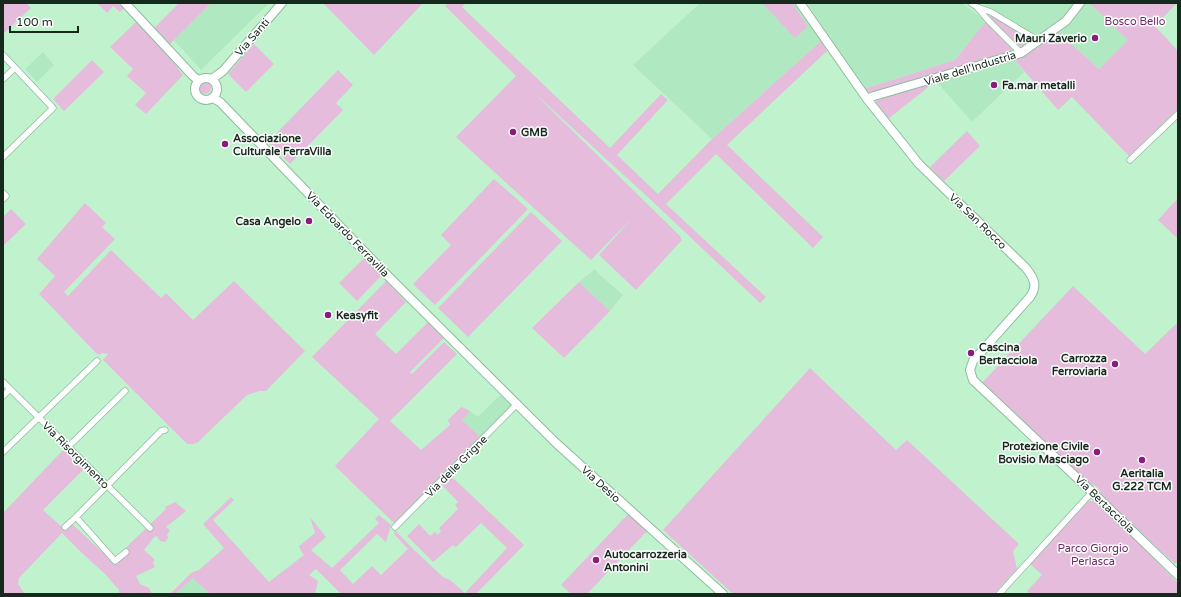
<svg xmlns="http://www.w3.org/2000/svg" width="1181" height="597" viewBox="0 0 1181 597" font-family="'Varela Round',sans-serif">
	<rect width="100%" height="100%" fill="#c0f2ce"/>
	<path fill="#b0e9c1" d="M211 3H269L201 70 174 40Z
		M700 3H796L821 41 712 139 633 65Z
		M807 3H962L986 21 955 60 864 89Z
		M982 3H1076L1064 18 1039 37Z
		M1084 3H1089L1129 40 1099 69 1058 32 1068 23Z
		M43 52 54 65 37 82 25 69Z
		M1013 58 1024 72 972 122 936 81Z
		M595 269 599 274 623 295 610 311 579 282Z
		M502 393 514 405 481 438 462 420 470 411 478 417Z
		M193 577 209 594H175Z"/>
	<path fill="#e5bcdc" d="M3 3H26L31 8 3 34Z
		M97 3H119L124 8 120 12 113 6 107 13Z
		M179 3H211L170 44 154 28Z
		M323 3H423L374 55Z
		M448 3H466L462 7 610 148 661 94 668 100 617 155 658 194 711 140 821 41 827 51 727 145 823 237 813 248 716 154 666 204 766 297 760 303 652 201 532 91 680 236 682 240 636 290 599 255 633 217 591 260 456 137 516 76 445 6Z
		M762 3H792L808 26 795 38Z
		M1089 3H1177L1155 26 1178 51V109L1129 156 1072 97 1058 110 1013 58 1027 53 1058 32 1099 69 1128 40Z
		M990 16H994L1029 40V43L1025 47 1019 46 991 20Z
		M986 21 1009 44 1012 48 1011 50 996 57 867 93 864 89 955 60Z
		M136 22 165 51 183 75 146 114 135 105 146 93 127 76 133 69 110 47Z
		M254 44 274 64 246 92 228 74Z
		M92 60 104 72 64 111 53 99Z
		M338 70 353 85 336 103 343 110 290 164 268 142Z
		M936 81 888 119 876 103 877 100 882 98Z
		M199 88a6 6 0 1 1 12 0a6 6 0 1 1-12 0Z
		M967 131 980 146 944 181 930 167Z
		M494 179 528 209 435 305 413 284 451 245 441 235Z
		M1178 198V239L1158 220Z
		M85 203 106 223 102 227 115 239 64 292 68 296 111 250 161 298 166 293 193 320 234 281 305 351 266 391H260L247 395 197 443 193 444H187L103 360 108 354 103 353 98 355 39 294 55 276 37 259Z
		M11 209 26 224 3 246V217Z
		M531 212 562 241 468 337 438 308Z
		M365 257 382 275 357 301 339 283Z
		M386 281 406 302 375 334 396 354 430 320 446 336 410 372 412 374 444 342 457 354 390 421 421 450 450 425 448 420 461 407 470 411 462 420 481 438 394 523 335 466 379 419 312 357Z
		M579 282 610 311 564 358 532 328Z
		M1073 286 1145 354 1178 322V561L1175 564 1102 497C1100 488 1095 484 1086 482L981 384Z
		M810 368 896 450 907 440 1019 544 1013 551 1017 569 994 594H733L663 530Z
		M65 448 85 468 43 510 65 530 72 524 112 561 166 509 165 507 175 502 186 511 166 527 170 530 167 535 168 538 165 542 160 541 157 536 154 537 144 550 155 560 153 562 155 567 136 576 140 584 149 588 152 594H134L133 592 131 594H119V590L105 574 82 553 62 533 19 578 18 584 25 594H3V513Z
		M450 475 524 545 476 594H440L438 592 436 594H341L316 569 309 575 318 581 315 594H210L193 578 175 594H170L191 573 199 570 224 548 203 524 231 497 234 500 213 520 269 582 304 555 300 549 299 546 315 533 310 517 326 537 311 550 332 568 379 523 375 519 379 515 391 525 386 542 377 534 340 570 353 584 372 566 381 575 408 549 394 534 395 530 411 547 443 577 450 580 465 593 507 548 481 523 456 547 453 545 433 562 407 536 419 524 430 536 435 532 438 535 441 531 439 528 458 509 455 505 458 502 441 484Z
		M1088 501H1094L1098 502 1178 583V594H1030L1027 591 1042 575 1030 564Z
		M630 512 649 529 587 594H571L561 585Z"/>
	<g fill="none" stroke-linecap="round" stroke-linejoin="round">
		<defs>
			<path id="street" d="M971 3 977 7 987 19 1021 53
				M977 7 991 12 1039 41
				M3 55 53 108 3 157
				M3 79 15 68
				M1130 160 1178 114
				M3 193 6 196 3 199
				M3 382 150 528
				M3 396 10 389
				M68 447 125 391
				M3 452 97 361
				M65 527 76 517
				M395 527 517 404
				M126 552 115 561 76 517 161 431 165 430
				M999 594 1092 492"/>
			<path id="secondary" d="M125 3 193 76 198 80
				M800 3 867 99 919 164 1026 268C1034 278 1038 286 1030 297L973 361 970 370 973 380 1092 492 1178 575
				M195 89a11 11 0 1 1 22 0a11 11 0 1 1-22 0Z
				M212 79 223 71 282 3
				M213 98 220 102 387 275 556 443 723 594
				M867 99 874 96 1021 53 1066 21 1080 3"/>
		</defs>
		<use href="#street" stroke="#8dbd9b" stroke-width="7"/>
		<use href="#secondary" stroke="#8dbd9b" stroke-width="10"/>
		<use href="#street" stroke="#fff" stroke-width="5.5"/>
		<use href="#secondary" stroke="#fff" stroke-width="8"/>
	</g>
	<g fill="#8c1b7e" stroke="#fff" stroke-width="1.5">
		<circle cx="1095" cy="38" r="4"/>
		<circle cx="994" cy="85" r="4"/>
		<circle cx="513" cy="132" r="4"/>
		<circle cx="225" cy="144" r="4"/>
		<circle cx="309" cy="221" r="4"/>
		<circle cx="328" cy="315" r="4"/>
		<circle cx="971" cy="353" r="4"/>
		<circle cx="1115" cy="364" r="4"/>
		<circle cx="1097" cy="452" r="4"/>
		<circle cx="1142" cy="460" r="4"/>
		<circle cx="596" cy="560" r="4"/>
	</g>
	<g text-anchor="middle" stroke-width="3" stroke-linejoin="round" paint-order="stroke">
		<g font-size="11" fill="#6d2a63" stroke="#fff">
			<text x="1135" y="25">Bosco Bello</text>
			<text x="1093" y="552">Parco Giorgio<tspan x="1093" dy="13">Perlasca</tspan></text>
		</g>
		<g font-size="11" fill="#15291c" stroke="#fff">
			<text transform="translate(252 37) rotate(-49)" y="4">Via Santi</text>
			<text transform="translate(970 68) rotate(-17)" y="4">Viale dell'Industria</text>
			<text transform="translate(978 221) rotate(44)" y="4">Via San Rocco</text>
			<text transform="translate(348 234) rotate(46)" y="4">Via Edoardo Ferravilla</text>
			<text transform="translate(76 455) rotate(45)" y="4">Via Risorgimento</text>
			<text transform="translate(456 466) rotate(-45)" y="4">Via delle Grigne</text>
			<text transform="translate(601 484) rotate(42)" y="4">Via Desio</text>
			<text transform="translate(1105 504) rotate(44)" y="4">Via Bertacciola</text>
		</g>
		<g font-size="11" font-weight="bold" fill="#15291c" stroke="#fff" text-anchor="start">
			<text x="1087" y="42" text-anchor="end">Mauri Zaverio</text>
			<text x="1002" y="89">Fa.mar metalli</text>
			<text x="521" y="136">GMB</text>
			<text x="233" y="142">Associazione<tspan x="233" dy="13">Culturale FerraVilla</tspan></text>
			<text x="301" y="225" text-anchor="end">Casa Angelo</text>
			<text x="336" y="319">Keasyfit</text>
			<text x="979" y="351">Cascina<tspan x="979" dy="13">Bertacciola</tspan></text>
			<text x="1107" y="362" text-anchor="end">Carrozza<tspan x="1107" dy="13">Ferroviaria</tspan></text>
			<text x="1089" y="450" text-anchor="end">Protezione Civile<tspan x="1089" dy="13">Bovisio Masciago</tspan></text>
			<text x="1142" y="477" text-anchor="middle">Aeritalia<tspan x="1142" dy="13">G.222 TCM</tspan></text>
			<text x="604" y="558">Autocarrozzeria<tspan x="604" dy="13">Antonini</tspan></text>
		</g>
	</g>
	<rect width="1181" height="597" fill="none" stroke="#15291c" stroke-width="8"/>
	<path d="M10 26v6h68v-6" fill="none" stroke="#15291c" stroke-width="2"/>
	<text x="16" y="26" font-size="12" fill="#15291c" stroke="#ffffff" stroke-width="3" paint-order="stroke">100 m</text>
</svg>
